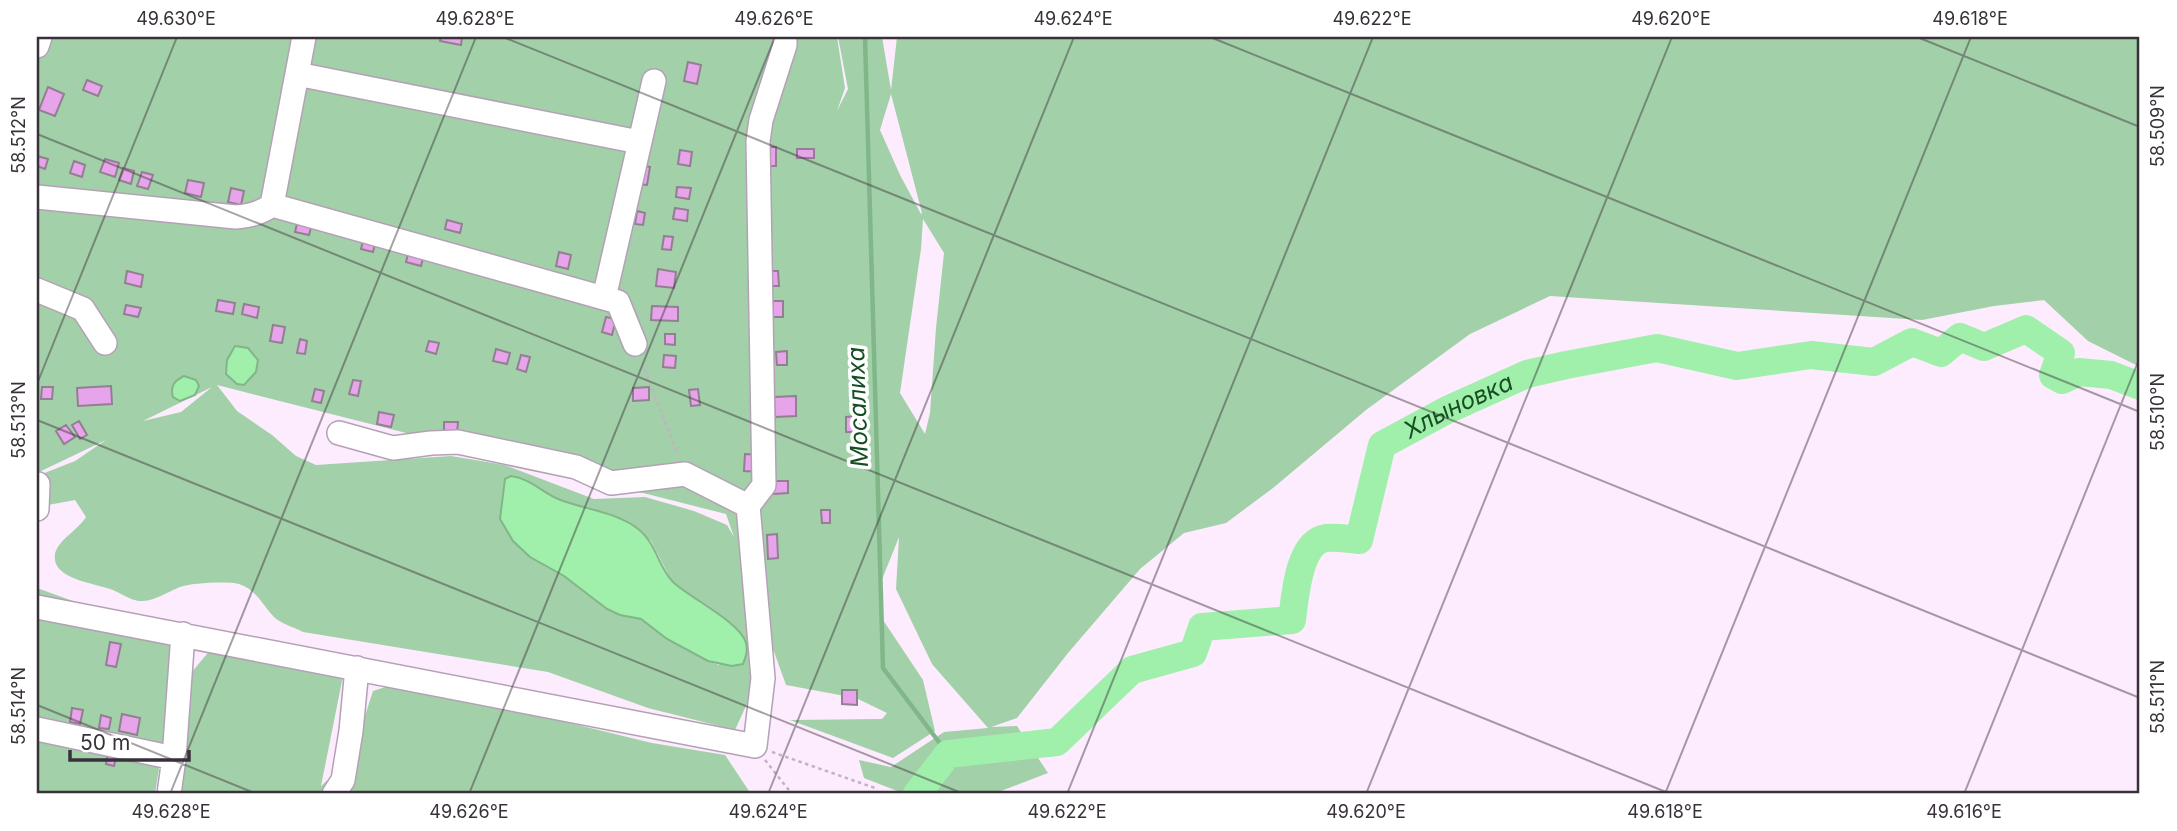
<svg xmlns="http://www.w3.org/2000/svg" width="2177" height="831" viewBox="0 0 2177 831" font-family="Inter,sans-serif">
	<rect width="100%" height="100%" fill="#fdecfd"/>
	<path fill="#a2d0a8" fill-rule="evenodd" d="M37 37H837L845 88 837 111 848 89 838 37H882L891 90 897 37H2140V367L2088 341 2044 300 1994 306 1922 320 1550 296 1470 334 1366 410 1273 488 1226 523 1184 533 1140 569 1068 653 1017 718 991 727 1017 726 1048 773 993 794H905L864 778 859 760 891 767 944 732 988 728 932 664 896 589 899 537 879 587 881 617 923 680 935 731 893 758 790 720 882 719 887 713 856 698 786 685 751 588V695L735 730 648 708 548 672 303 632C294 627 281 624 274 617 263 606 256 589 239 584 227 581 191 583 180 587 167 592 154 602 139 601 130 600 119 592 110 589 94 583 51 579 55 554 58 540 78 530 86 517L75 500 48 505 37 476 75 461 106 440 37 473ZM891 94 922 213 921 214 900 175 880 130ZM923 219 944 253 936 328 930 413 925 434 900 393 921 249ZM217 385 726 514 734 537 727 525 694 511 645 497 594 499 505 465 451 456 316 465 296 456 272 435 237 411ZM212 387 181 412 143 421ZM519 477 558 499 615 516 651 541 671 580 736 628 719 665 708 661 667 639 641 619 607 609 564 576 530 557Z
		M37 588 172 637 181 685 211 649 344 671 321 786 342 767 363 722 373 691 401 682 652 743 725 755 751 794H164L165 729 155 794H37Z"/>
	<path fill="#a0efab" stroke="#81b689" stroke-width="2" d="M235 346 248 348 258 360 256 372 244 385 237 384 226 374 227 360Z
		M184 376 196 380 199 386 195 395 180 401 173 397C170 386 174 381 184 376Z
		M511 476C529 478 542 492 558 499 583 509 611 511 634 526 657 541 657 566 673 582 690 598 740 622 746 643 748 651 746 656 743 664L732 666 708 661 667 639 641 619 620 615 607 609 564 576 530 557 513 541 500 519 505 479Z"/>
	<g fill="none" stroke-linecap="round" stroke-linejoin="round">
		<path stroke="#81b689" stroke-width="4.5" d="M865 37 883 668 948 754"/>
		<path stroke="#a0efab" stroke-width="28" id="s1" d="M917 794 948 754 1057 742 1132 670 1193 653 1202 627 1292 620C1295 598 1298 542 1326 538 1336 537 1348 539 1359 540L1382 445 1447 410 1527 374 1566 365 1657 348 1737 366 1811 355 1874 362 1912 342 1941 353 1960 337 1984 347 2026 329 2061 353 2053 375 2062 380 2079 372 2111 375 2140 386"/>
	</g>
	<path fill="#e8a4eb" stroke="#927f92" stroke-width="2" d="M441 37H462L461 45 440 41Z
		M688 62 701 65 697 84 684 81Z
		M87 80 102 86 98 96 83 90Z
		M48 87 64 94 55 116 39 110Z
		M765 147H776V166H765Z
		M797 149H814V158H797Z
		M680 150 692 152 690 166 678 164Z
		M37 156 48 159 45 169 37 166Z
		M105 159 119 163 115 177 100 172Z
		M74 161 85 165 82 177 70 173Z
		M641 165 650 167 647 185 638 184Z
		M123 168 134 171 131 184 119 180Z
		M142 172 153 175 148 189 137 186Z
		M188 180 204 183 201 197 185 193Z
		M677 187 691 188 689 199 676 197Z
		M231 188 244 191 241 205 228 202Z
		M675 208 688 210 687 221 673 219Z
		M637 211 645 213 643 225 635 224Z
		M298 220 312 224 309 235 295 232Z
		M447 220 462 224 460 233 445 229Z
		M664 236 673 237 671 250 662 249Z
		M364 237 376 239 373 252 361 249Z
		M409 250 424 254 421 266 406 262Z
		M559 252 571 255 568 269 556 266Z
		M658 269 676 272 674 288 656 286Z
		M127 271 143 275 141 287 125 283Z
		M770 271H778L779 286H770Z
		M218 300 235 303 233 314 216 311Z
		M773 301H783V317H773Z
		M244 304 259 307 257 318 242 314Z
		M126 305 141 308 138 317 124 314Z
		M652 306 678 307V321L651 320Z
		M606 317 616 319 612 335 602 332Z
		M273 325 285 327 282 343 270 341Z
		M665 334H675V345L665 344Z
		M300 339 307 341 305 354 297 353Z
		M429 341 439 343 436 354 426 351Z
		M496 349 510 353 507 364 493 361Z
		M787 351V365H777L776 352Z
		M521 355 530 357 526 372 517 369Z
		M664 355 676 356 675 368 663 367Z
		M353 380 361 381 358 396 349 394Z
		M111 386 112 404 78 406 77 388Z
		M42 387H53L52 399H41Z
		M649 387V400L633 401V388Z
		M315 389 324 391 321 403 312 401Z
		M698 389 700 405 691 406 689 390Z
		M796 396V416L775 417 774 397Z
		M379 412 394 415 391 427 377 424Z
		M859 416 860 432H846V417Z
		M79 421 87 435 80 439 72 425Z
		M444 422H458L457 433H444Z
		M66 425 75 437 64 444 56 431Z
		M745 454 759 455V472L744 471Z
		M772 481H788V493L773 494Z
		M821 510H830V523H822Z
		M777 534 778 558 768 559 767 535Z
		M110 642 121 644 116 667 106 665Z
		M842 690H857V705L842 704Z
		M72 708 83 710 80 724 70 722Z
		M122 714 140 718 137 735 119 731Z
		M101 715 111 718 109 729 99 728Z
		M108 751 117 753 114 766 106 764Z"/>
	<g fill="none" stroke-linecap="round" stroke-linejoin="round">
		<defs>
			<path id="minor" d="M37 46 40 37
				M297 74 304 37
				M37 197 236 217C250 216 261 213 272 205L618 302 635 344
				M272 205 297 74 639 142
				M37 290 83 309 105 343
				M604 298 654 81
				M748 506 764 485 758 141 761 120 785 45V37
				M37 509 38 484
				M37 607 755 746 763 678 748 506 685 474 611 483 576 467 458 442 431 443 393 448 339 433
				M37 729 174 758
				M169 794 174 758 183 634
				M334 794 343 780 351 731 357 668"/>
		</defs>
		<use href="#minor" stroke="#b5a1b6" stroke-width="26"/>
		<path stroke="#c1b3c1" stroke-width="2.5" stroke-dasharray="3.5 3.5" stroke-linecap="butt" d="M642 363 678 455
			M772 752 875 788
			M765 760 792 794"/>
		<use href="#minor" stroke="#fff" stroke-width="23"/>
	</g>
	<path fill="none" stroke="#39313a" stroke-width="2" stroke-opacity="0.45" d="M503 37 2140 698M1210 37 2140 412M1917 37 2140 127M37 134 1671 794M37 384 177 37M37 420 964 794M37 705 257 794M170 794 476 37M469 794 775 37M768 794 1074 37M1067 794 1373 37M1366 794 1672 37M1665 794 1971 37M1964 794 2140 357"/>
	<g text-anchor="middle" stroke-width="7" stroke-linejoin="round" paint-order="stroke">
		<g font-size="24" font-style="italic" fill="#164e23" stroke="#fff">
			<text transform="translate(858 407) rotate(-92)" y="8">Мосалиха</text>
			<text dy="8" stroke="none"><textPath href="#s1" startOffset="756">Хлыновка</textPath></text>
		</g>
	</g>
	<rect width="2177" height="831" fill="none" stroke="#ffffff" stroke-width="77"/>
	<path d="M70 750v10h119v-10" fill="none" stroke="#39313a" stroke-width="3.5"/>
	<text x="80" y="750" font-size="21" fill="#39313a" stroke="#ffffff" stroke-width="5" paint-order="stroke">50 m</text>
	<rect x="38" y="38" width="2100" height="754" fill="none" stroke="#39313a" stroke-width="2.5"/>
	<g font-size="18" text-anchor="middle" fill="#39313a">
		<text x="176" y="25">49.630°E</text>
		<text x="475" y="25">49.628°E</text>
		<text x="774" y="25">49.626°E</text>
		<text x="1073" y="25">49.624°E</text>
		<text x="1372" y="25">49.622°E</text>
		<text x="1671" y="25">49.620°E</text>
		<text x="1970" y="25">49.618°E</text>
		<text transform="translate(2158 126) rotate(-90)" y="6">58.509°N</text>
		<text transform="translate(19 135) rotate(-90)" y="6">58.512°N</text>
		<text transform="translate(2158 412) rotate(-90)" y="6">58.510°N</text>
		<text transform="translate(19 420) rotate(-90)" y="6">58.513°N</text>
		<text transform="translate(2158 697) rotate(-90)" y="6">58.511°N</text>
		<text transform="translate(19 706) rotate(-90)" y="6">58.514°N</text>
		<text x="171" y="818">49.628°E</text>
		<text x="469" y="818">49.626°E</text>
		<text x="768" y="818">49.624°E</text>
		<text x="1067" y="818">49.622°E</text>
		<text x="1366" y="818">49.620°E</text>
		<text x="1665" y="818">49.618°E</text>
		<text x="1964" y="818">49.616°E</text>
	</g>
</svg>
